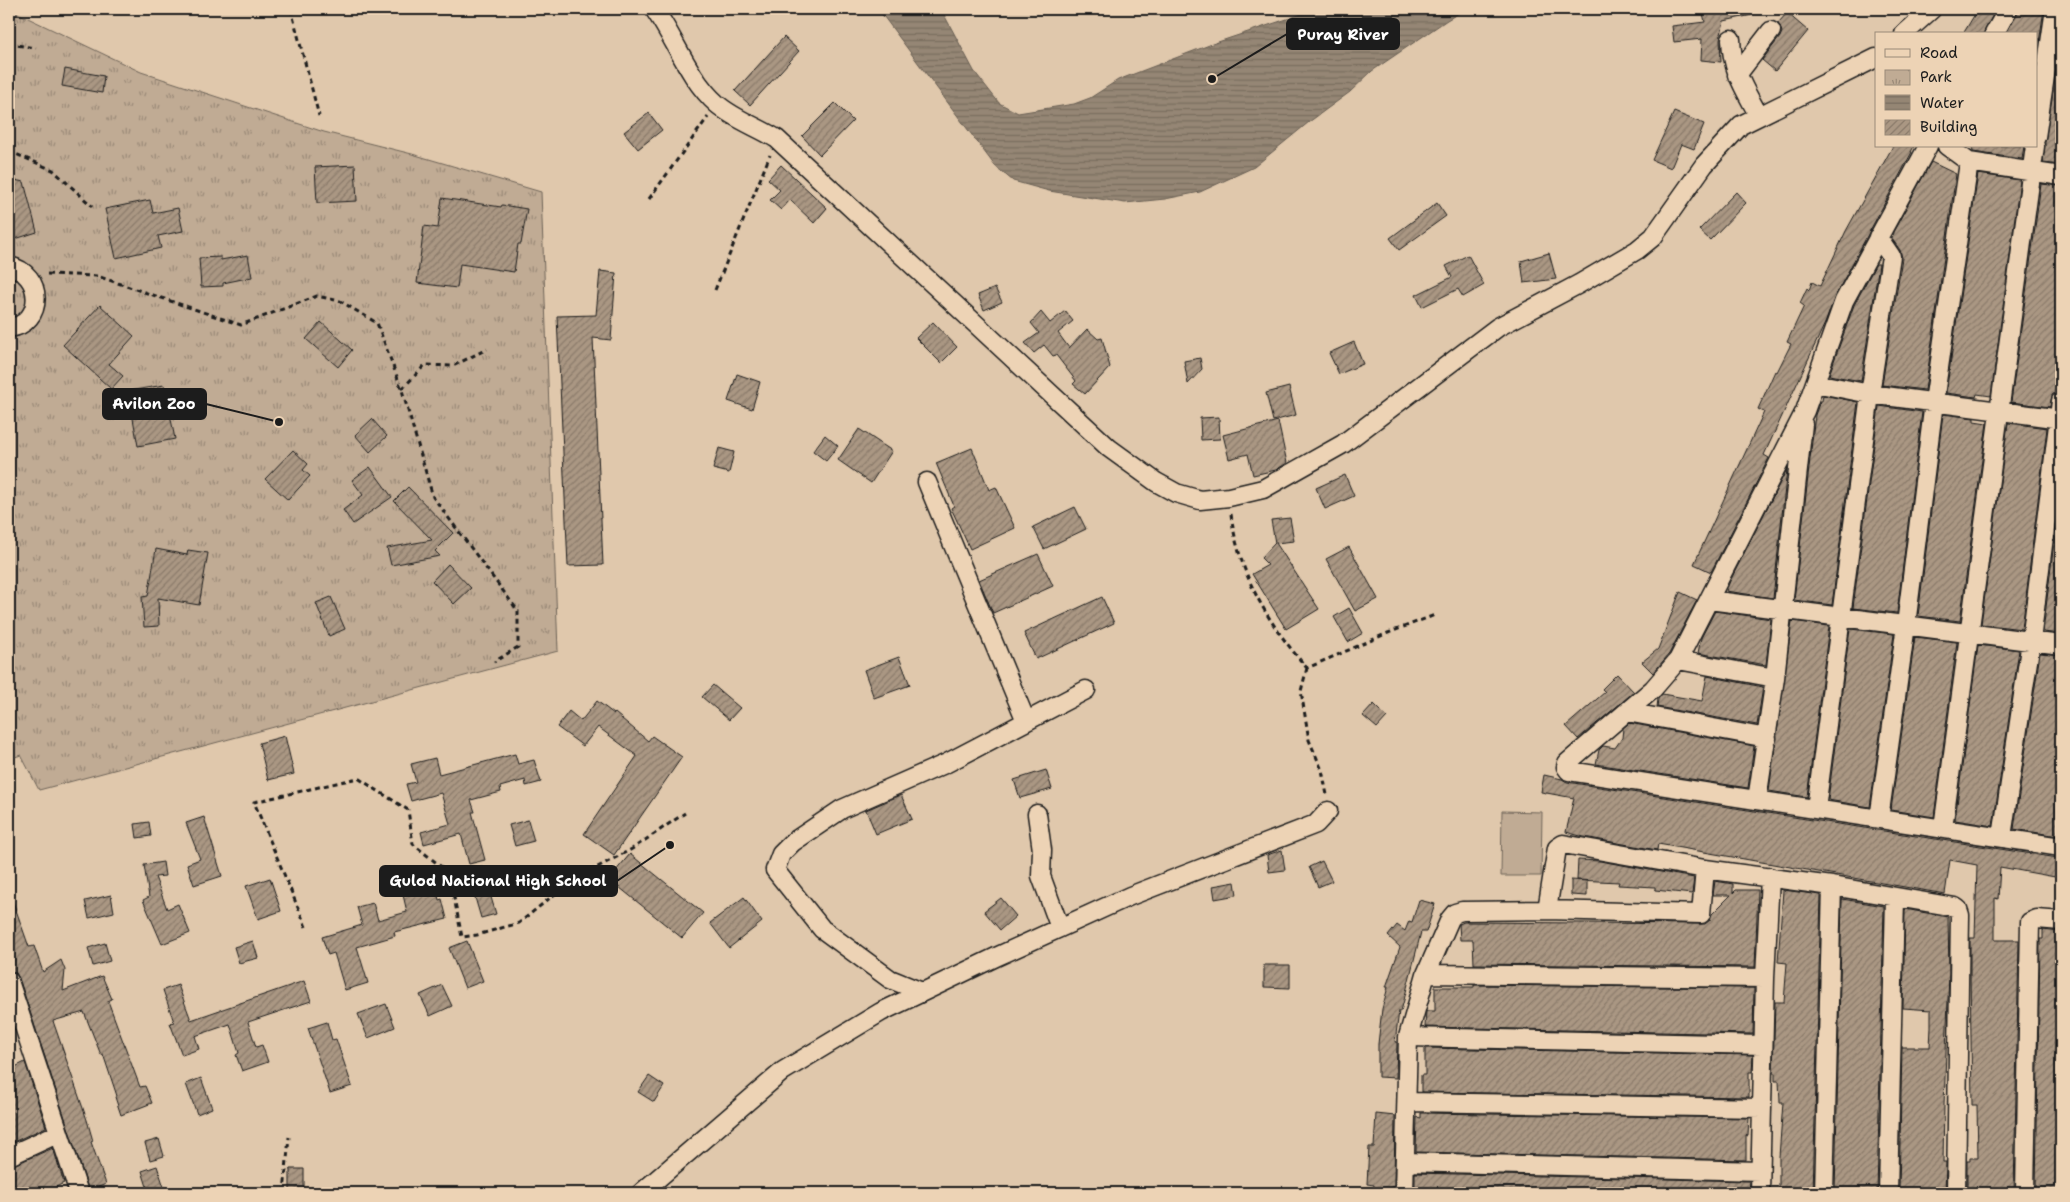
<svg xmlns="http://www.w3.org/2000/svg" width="2070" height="1202" viewBox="0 0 2070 1202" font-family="'Shantell Sans',sans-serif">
	<defs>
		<pattern id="park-tufts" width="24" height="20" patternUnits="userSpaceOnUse" patternTransform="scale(1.25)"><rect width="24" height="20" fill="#c0ab94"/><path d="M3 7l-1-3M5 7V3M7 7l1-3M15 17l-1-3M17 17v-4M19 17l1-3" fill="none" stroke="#9b8a78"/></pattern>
		<pattern id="water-rules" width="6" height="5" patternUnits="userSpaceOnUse" patternTransform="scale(1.25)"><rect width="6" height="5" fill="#958674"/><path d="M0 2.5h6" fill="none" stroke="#796d5e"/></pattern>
		<pattern id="building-hatch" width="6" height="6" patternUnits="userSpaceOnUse" patternTransform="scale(1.25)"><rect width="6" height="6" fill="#aa9783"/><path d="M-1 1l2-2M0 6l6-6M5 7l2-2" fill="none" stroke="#8a7a6a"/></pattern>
	</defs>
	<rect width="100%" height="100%" fill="#e0c8ac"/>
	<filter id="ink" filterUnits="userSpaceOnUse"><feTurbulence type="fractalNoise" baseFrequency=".02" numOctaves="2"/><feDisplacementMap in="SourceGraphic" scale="10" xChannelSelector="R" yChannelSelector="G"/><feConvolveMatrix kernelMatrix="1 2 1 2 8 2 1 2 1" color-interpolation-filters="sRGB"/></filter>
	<g filter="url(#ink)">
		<path fill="#c0ab94" stroke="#6e6458" d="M1502 811 1542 812 1541 876H1501Z"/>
		<path fill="url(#park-tufts)" stroke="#6e6458" d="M9 9 141 72 324 132 412 154 541 192 558 651 39 790 21 755 9 759Z"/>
		<path fill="url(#water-rules)" stroke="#655c51" d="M878 9H941L974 71 999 103 1018 113 1074 104 1090 98 1118 80 1212 44 1317 9H1466L1447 20 1372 71 1350 92 1309 122 1254 167 1200 192 1165 199 1125 203 1049 191 1013 181 995 166Z"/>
		<path fill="url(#building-hatch)" stroke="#1c1c1c" d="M1702 9H1751L1752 15 1724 21 1720 39 1721 62 1701 60 1702 39 1674 42 1672 26 1705 22Z
			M1978 9H1996L1983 34H1963Z
			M2019 9H2044L2036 63V34H2006Z
			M1787 13 1808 31 1775 71 1762 60 1780 37 1782 32 1778 23Z
			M784 37 799 51 750 105 735 91Z
			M2061 39V111L2055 159 2061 160V165L2043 163 2045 142Z
			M65 69 104 76 102 93 62 86Z
			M835 103 853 121 820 155 802 136Z
			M1674 112 1704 124 1694 149 1681 144 1671 168 1652 160Z
			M649 113 662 130 638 149 624 132Z
			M1893 146H1914L1911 152H1912L1835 296 1826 321 1764 455 1769 458 1711 572 1694 564 1764 412 1758 409 1775 371 1777 372 1791 344 1787 342 1804 306 1800 303 1807 288 1809 290 1812 282 1820 286 1846 231Z
			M1972 146H2024L2022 159 1973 152Z
			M1931 162 1956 174 1925 390 1882 385 1902 258 1900 250 1892 239 1893 232Z
			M355 165 357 201 317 203 315 167Z
			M781 165 827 208 814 223 790 200 781 210 770 200 780 190 768 179Z
			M1978 174 2020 180 1991 396 1977 394 1976 397 1946 393Z
			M9 179 24 182 37 232 9 241Z
			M2041 184 2061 186V349L2056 392 2052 395 2050 407 2011 402Z
			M1736 192 1746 203 1710 240 1699 230Z
			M442 198 501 207 502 205 527 209 521 244H518L514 272 460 264 457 288 417 283 424 226 438 228Z
			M150 200 153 213 178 208 183 231 158 236 161 248 116 258 105 209Z
			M1437 203 1446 216 1399 250 1390 238Z
			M1549 253 1556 279 1524 283 1521 261Z
			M248 255 252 277 223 283V286L201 287 199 258 221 257V260Z
			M1468 255 1484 285 1463 297 1458 289 1422 307 1416 295 1452 277 1446 266Z
			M1876 264H1879L1861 381 1829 375 1854 305Z
			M600 271 616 273 611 340 593 338 603 565 568 566 557 316 596 315Z
			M995 288 1002 302 984 310 978 295Z
			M100 305 134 336 109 364 123 376 111 389 63 345Z
			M1065 311 1073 321 1058 333 1069 348 1087 329 1098 339 1102 338 1110 367 1085 394 1073 384 1076 381 1056 355 1053 356 1044 345 1034 353 1025 343 1039 333 1031 323 1041 312 1050 323Z
			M321 322 352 350 338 367 306 339Z
			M933 322 957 347 941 363 916 338Z
			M1354 342 1363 364 1339 374 1329 353Z
			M1200 358 1202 369 1188 384 1184 361Z
			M737 374 760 382 752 409 728 401Z
			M164 385 175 439 138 446 128 391Z
			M1289 387 1296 415 1273 421 1266 393Z
			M1823 395 1858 402 1832 605 1794 600 1815 415 1820 401H1822Z
			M1879 406 1922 412 1897 613 1853 608Z
			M1943 414 1974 418V421L1987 423 1960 621 1918 616Z
			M1219 417 1220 439 1201 440 1200 418Z
			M372 419 387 436 370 452 355 435Z
			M1278 421 1287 463 1276 470 1253 475 1248 454 1229 459 1223 435Z
			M2008 423 2047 428 2022 629 1981 624Z
			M859 429 892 451 871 483 838 460Z
			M825 435 838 446 826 461 813 451Z
			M719 448 734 452 729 473 713 469Z
			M972 448 989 490 996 487 1015 528 970 549 951 508 954 506 936 463Z
			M293 450 308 464 303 470 310 476 288 500 265 479Z
			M370 467 392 497 353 524 343 510 363 495 352 480Z
			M1787 469 1773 598 1726 591 1730 581Z
			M1345 475 1354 496 1325 509 1316 488Z
			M2061 485V585L2056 628H2061V634L2043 632Z
			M408 487 453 533 435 551 440 556 391 565 387 548 432 540 394 501Z
			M1075 507 1086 529 1044 549 1033 527Z
			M1290 518 1294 541 1276 543 1319 609 1286 629 1252 574 1268 565 1261 558 1275 543 1271 520Z
			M1349 547 1378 599 1355 611 1326 559Z
			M156 549 187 555 188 550 208 553 199 605 158 598 159 626 144 627 142 597 148 596Z
			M1038 554 1053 586 993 613 979 580Z
			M448 564 471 588 454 604 432 581Z
			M1680 592 1697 600 1669 654 1653 673 1642 662 1658 649Z
			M331 597 345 629 329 636 316 603Z
			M1102 597 1114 623 1036 659 1024 633Z
			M1349 608 1363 633 1348 642 1334 617Z
			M1715 611 1771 619 1766 665 1698 653 1701 638Z
			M1792 621 1829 626 1807 797 1769 791Z
			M1850 629 1894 634 1870 807 1828 800Z
			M1915 637 1957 642 1934 817 1891 810Z
			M1978 645 2019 650 1993 826 1955 820Z
			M2040 653 2061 655V811L2058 836 2014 829Z
			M899 657 910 685 874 698 864 670Z
			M1617 674 1634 692 1578 739 1566 726 1605 692 1602 689Z
			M1707 676 1763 687 1757 725 1657 707 1658 699 1662 694 1702 701Z
			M713 685 740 708 729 720 702 697Z
			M597 701 614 714 615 713 648 741 652 736 682 757 614 855 584 834 637 756 598 727 583 746 557 727 569 711 581 721Z
			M1374 704 1387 717 1377 728 1363 716Z
			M1629 723 1754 746 1748 788 1596 764 1599 750 1603 746 1615 748 1622 738 1623 728Z
			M285 736 294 774 268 780 259 743Z
			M515 754 518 764 534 760 541 782 526 786 525 780 500 787 501 792 471 800 475 812H472L485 860 469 864 461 834 424 844 421 832 450 824 441 793 411 801 406 784 416 782 411 764 435 758 439 774Z
			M1046 770 1052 789 1020 798 1014 780Z
			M1544 775 1562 779 1567 782 2058 858 2055 877 2000 867 1998 899 1995 898V940H2019L2014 1193H1967V1161H1970V1158H1978L1977 1105H1972L1970 970V938H1975L1977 865 1950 860 1945 894 1658 844 1657 850 1584 837 1566 832 1574 798 1541 792Z
			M901 795 912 819 876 834 866 810Z
			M204 817 222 876 194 885 187 864 200 859 186 823Z
			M528 820 534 841 515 846 509 825Z
			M149 822 151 836 137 838 135 824Z
			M1282 850 1285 870 1269 872 1267 855Z
			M630 854 703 913 682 938 609 879Z
			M1578 860 1600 861 1694 878 1692 894 1655 890V887L1618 885 1619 882 1577 880Z
			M1322 861 1332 881 1318 887 1309 867Z
			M163 862 165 876 155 877 167 909 178 904 190 933 162 944 143 900 149 897 144 865Z
			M482 867 496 914 481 918 474 894 468 895 462 872Z
			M433 874 439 900 442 899 447 919 394 932 395 936 357 947 368 983 345 990 334 953 328 955 322 937 362 925 357 907 373 903 378 920 407 912 400 882Z
			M270 878 281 911 258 919 246 886Z
			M1571 880 1587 881V896L1571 895Z
			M1715 881 1733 884V893L1736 890H1758L1755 967 1474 964 1473 940H1460L1459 924 1464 922 1705 924 1710 920 1712 914 1731 895H1713Z
			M1235 882 1237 895 1215 899 1213 886Z
			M1783 890 1821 895 1813 1193 1779 1192V1157L1783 1102H1780L1779 1081H1775V1073H1773L1775 1002H1784L1787 963 1778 962Z
			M111 895 114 912 89 918 85 901Z
			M11 896 29 947 34 946 43 972 61 960 65 970 63 991 102 976 112 999 108 1001 140 1087 145 1086 152 1103 121 1115 115 1097 117 1096 103 1054 101 1055 84 1012 53 1021 87 1120 93 1141 91 1142 106 1184 89 1191 19 978 16 973 9 971V897Z
			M744 897 762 922 729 948 710 923Z
			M1001 898 1016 916 1000 930 984 911Z
			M1842 899 1884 906 1877 1193H1835Z
			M1419 900 1435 904 1426 932H1421L1404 1000 1401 1011H1399L1395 1042H1397L1396 1078 1378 1077V1044L1382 1009 1388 987H1386L1400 947 1388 936 1397 925 1405 931 1409 921 1412 922Z
			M1905 909 1948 917 1949 973 1944 1105 1943 1162H1946L1945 1193H1899L1902 1047H1930L1931 1027V1010L1903 1008Z
			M2043 930 2059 932 2061 1193H2036L2040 939H2043Z
			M253 941 258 958 239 963 234 947Z
			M467 941 483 981 465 988 449 948Z
			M105 943 110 961 93 966 88 948Z
			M1264 965H1290V988L1264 987Z
			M304 981 311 1001 248 1022 256 1047 262 1045 268 1062 242 1071 236 1055 239 1053 230 1024 195 1036 199 1049 182 1055 170 1023 174 1022 163 990 178 985 191 1020Z
			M442 985 452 1006 430 1016 420 995Z
			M1474 985 1754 988 1753 1034 1425 1027 1426 1011H1435V987H1474Z
			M386 1004 395 1027 368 1038 358 1014Z
			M327 1022 332 1040 336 1039 352 1086 330 1093 308 1028Z
			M1425 1048 1753 1055 1752 1072H1749V1097L1421 1092V1075H1425Z
			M25 1062 46 1127 9 1144V1070Z
			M649 1076 664 1086 654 1102 638 1092Z
			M201 1078 212 1108 197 1114 186 1084Z
			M1421 1113 1749 1118 1748 1136 1746 1135V1160L1416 1152 1417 1117 1421 1118Z
			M1376 1114 1395 1116 1394 1187H1391L1390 1193H1373L1374 1185 1367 1184 1369 1147H1374Z
			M159 1139 164 1156 150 1160 145 1143Z
			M53 1148 64 1183 52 1189 55 1193H9V1167Z
			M157 1166 165 1190 149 1193 142 1171Z
			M290 1169H304V1193H290Z
			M1415 1173 1750 1181 1749 1193H1417V1189H1415Z"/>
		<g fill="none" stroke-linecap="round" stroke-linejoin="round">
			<defs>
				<path id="minor" d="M654 9C676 40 688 78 717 104 734 119 758 127 777 139L1109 448 1156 482 1176 493 1200 500 1229 497 1263 489 1343 444 1498 327 1579 284 1637 250 1653 237 1704 165 1741 125 1876 58
					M1904 34 1932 9
					M1994 34 2008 9
					M1731 39C1732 71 1744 88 1759 116
					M1737 75 1771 31
					M2036 137 2055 9
					M1928 146 1844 301 1805 411 1678 660 1653 689 1567 763 1566 767 1569 771 2061 847
					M1947 146 1969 162 2061 176
					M9 266C44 273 45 324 9 328
					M1815 383 1870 394 2061 419
					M927 482 1026 721
					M1709 600 2061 645
					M1678 660 1775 678
					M1627 712 1767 738
					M1757 800 1775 678 1803 424
					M1816 809 1870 394 1891 256 1878 237
					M1037 814 1042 850 1041 876 1060 928
					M1879 819 1906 625 1934 402 1969 162
					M1943 828 2035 146
					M2002 837 2031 641 2061 401
					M1547 910 1557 848 1563 844 1705 869 1832 886 1955 907 1958 909 1960 915 1956 1193
					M1426 974 1765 978
					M9 981 79 1193
					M922 992 890 979 822 929 775 870 781 854 793 842 842 809 947 763 1086 690
					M1408 1037 1763 1045
					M1407 1102 1762 1108
					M9 1156 59 1133
					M1405 1162 1760 1171
					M641 1193 783 1071 881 1012 996 957 1130 896 1316 824 1328 811
					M1404 1193 1408 1037 1426 974 1450 919 1455 913 1462 911 1547 910 1701 914 1705 869
					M1760 1193 1765 978 1770 877
					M1824 1193 1832 886
					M1888 1193 1895 898
					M2025 1193 2030 922 2037 919 2061 921"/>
			</defs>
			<use href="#minor" stroke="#1c1c1c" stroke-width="21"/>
			<path stroke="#1c1c1c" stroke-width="3" stroke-dasharray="5 4" stroke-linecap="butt" d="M291 9 319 116
				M9 44 36 48
				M9 151 53 170 92 206
				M649 199 708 117
				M47 274 97 276 241 325 317 296 340 301 377 323 402 390 433 497 518 611V647L494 662
				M715 290 770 155
				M402 389 425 365 453 366 487 349
				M1231 514C1239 575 1267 622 1307 668L1388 633 1435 615
				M1307 668 1301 691 1309 740 1322 770 1327 795
				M306 927 254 802 358 778 408 810 413 844 449 873 462 937 477 935 519 923 571 881 632 849 685 813
				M284 1193 289 1137"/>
			<use href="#minor" stroke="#edd3b5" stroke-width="18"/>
		</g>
	</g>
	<path fill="none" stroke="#1c1c1c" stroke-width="2" d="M1212 79L1287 34M279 422L206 404M670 845L617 881"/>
	<g fill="#1c1c1c" stroke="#edd3b5" stroke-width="2">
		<circle cx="1212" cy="79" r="5"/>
		<circle cx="279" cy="422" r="5"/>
		<circle cx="670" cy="845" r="5"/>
	</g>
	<g fill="#1c1c1c" stroke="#1c1c1c" stroke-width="2">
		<rect x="1287" y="19" width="112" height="30" rx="5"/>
		<rect x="103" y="389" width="103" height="30" rx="5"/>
		<rect x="380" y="866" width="237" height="30" rx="5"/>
	</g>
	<g font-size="15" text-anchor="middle" font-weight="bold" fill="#fff">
		<text x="1343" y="40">Puray River</text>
		<text x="154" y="409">Avilon Zoo</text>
		<text x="498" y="886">Gulod National High School</text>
	</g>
	<rect width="2070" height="1202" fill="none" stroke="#edd3b5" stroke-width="30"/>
	<rect x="15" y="15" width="2040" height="1172" fill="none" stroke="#1c1c1c" stroke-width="2" filter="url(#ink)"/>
	<rect x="1875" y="32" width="162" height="115" fill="#edd3b5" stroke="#998a78"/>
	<rect x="1885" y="49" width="25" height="8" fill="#edd3b5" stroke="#998a78"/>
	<text x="1920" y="58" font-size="15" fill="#1c1c1c">Road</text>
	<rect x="1885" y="70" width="25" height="15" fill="url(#park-tufts)" stroke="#998a78"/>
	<text x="1920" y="82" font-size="15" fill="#1c1c1c">Park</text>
	<rect x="1885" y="95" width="25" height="15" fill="url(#water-rules)" stroke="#998a78"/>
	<text x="1920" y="108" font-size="15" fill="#1c1c1c">Water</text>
	<rect x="1885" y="120" width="25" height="15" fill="url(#building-hatch)" stroke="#998a78"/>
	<text x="1920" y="132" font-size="15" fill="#1c1c1c">Building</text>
</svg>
